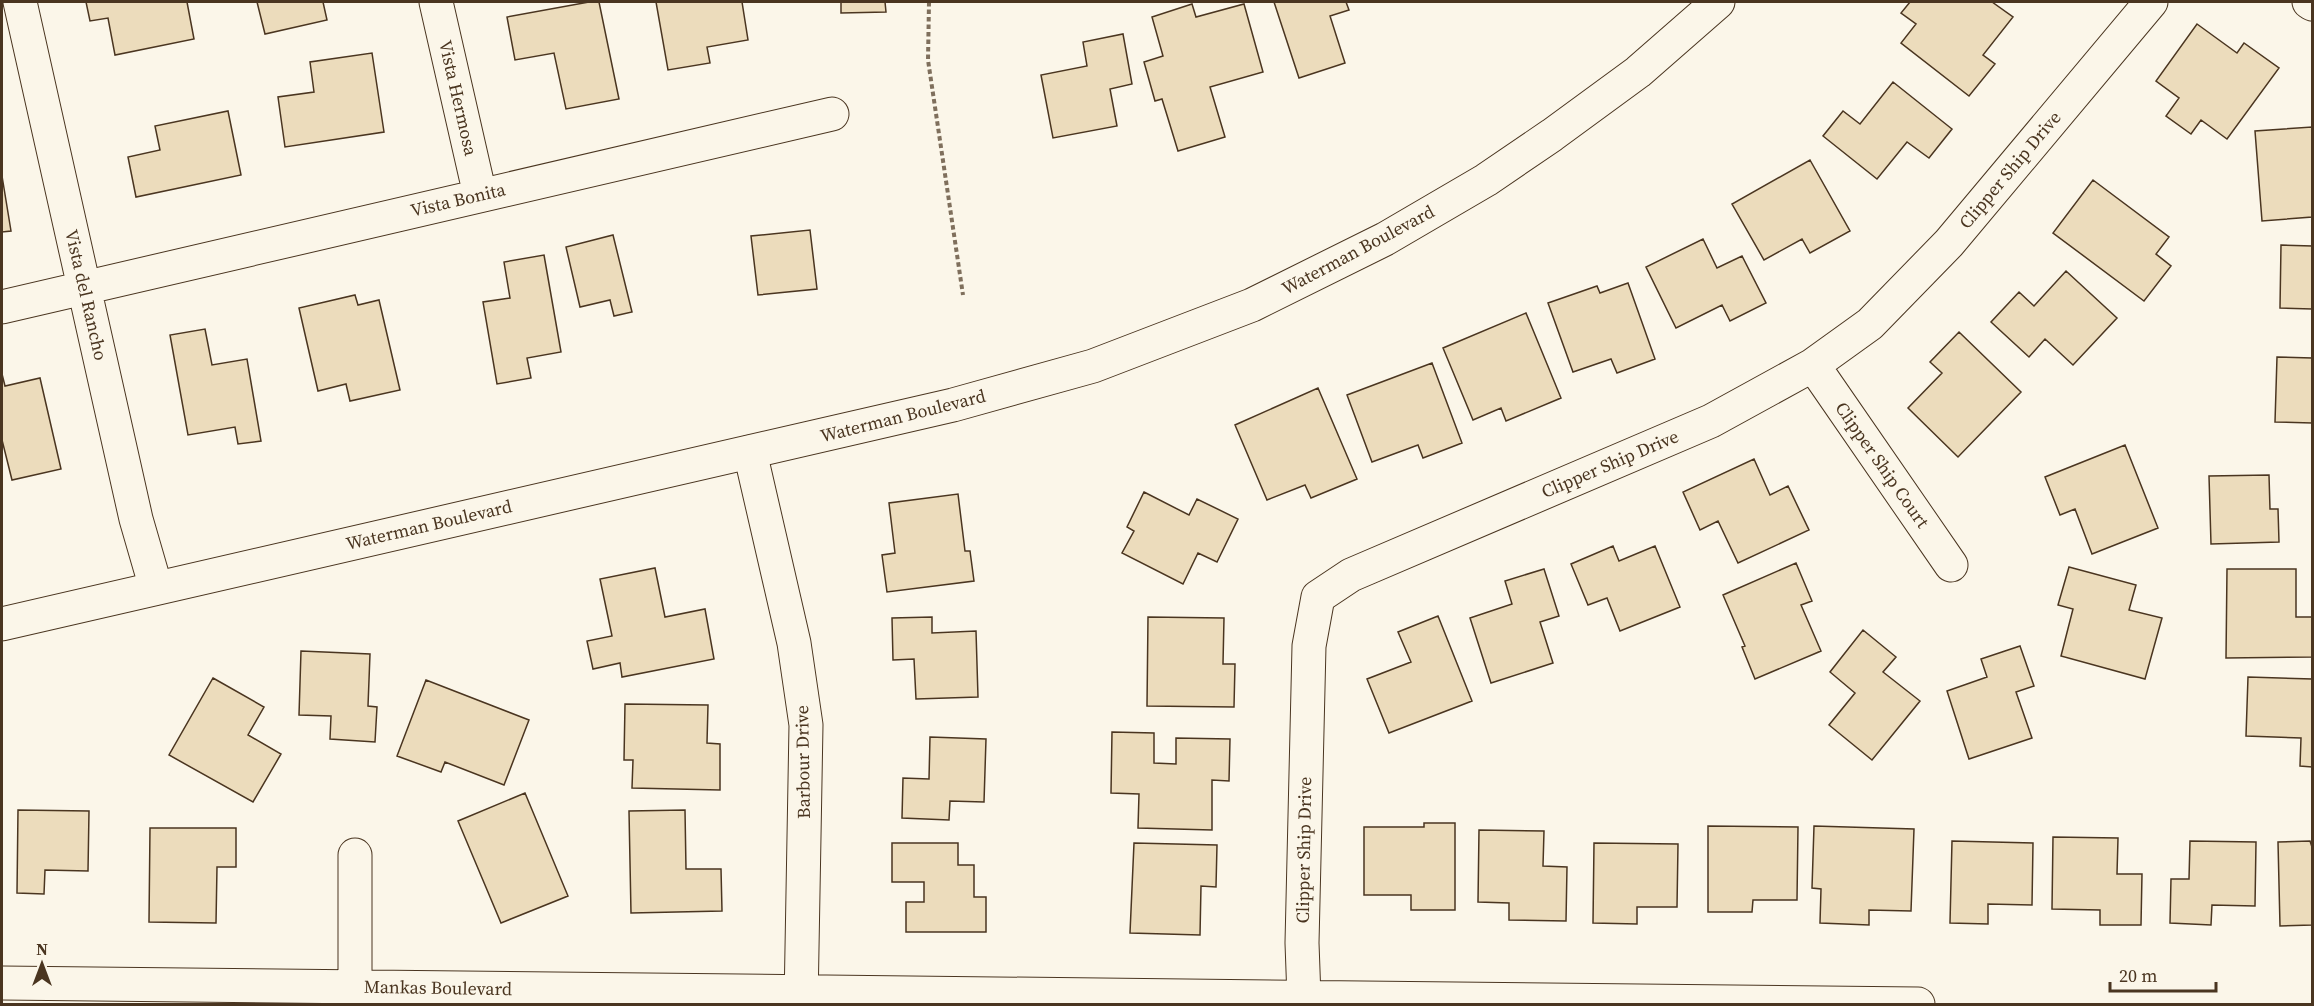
<svg xmlns="http://www.w3.org/2000/svg" width="2314" height="1006" viewBox="0 0 2314 1006" font-family="'Source Serif 4',serif">
	<rect width="100%" height="100%" fill="#fbf6e9"/>
	<path fill="#ecdcbc" stroke="#4a3520" stroke-width="1.5" d="M86 2H187L194 39 115 55 108 18 90 21Z
		M257 2H323L327 20 265 34Z
		M589 2H599L619 99 566 109 554 53 515 60 507 17Z
		M656 2H742L748 40 707 47 710 63 668 70Z
		M841 2H885L886 12 841 13Z
		M1274 2H1346L1349 10 1330 16 1345 63 1299 78Z
		M1910 2H1992L2013 17 1983 55 1995 64 1969 96 1901 43 1916 24 1901 13Z
		M1192 4 1196 17 1244 4 1263 72 1210 87 1225 137 1178 151 1162 99 1155 101 1144 62 1163 56 1152 17Z
		M2197 24 2237 53 2244 43 2279 68 2227 139 2201 120 2191 134 2166 116 2179 98 2156 81Z
		M1123 34 1132 84 1110 89 1117 126 1053 138 1041 75 1087 66 1083 42Z
		M372 53 384 132 285 147 278 97 314 92 310 62Z
		M1893 82 1952 129 1929 158 1907 142 1877 179 1823 136 1843 111 1860 124Z
		M228 111 241 175 136 197 128 157 160 150 155 126Z
		M2312 127V217L2262 221 2255 131Z
		M1810 160 1850 231 1810 253 1802 239 1764 260 1732 204Z
		M2 176 11 231 2 232Z
		M2093 180 2169 237 2156 254 2171 266 2144 301 2053 233Z
		M810 230 817 289 758 295 751 236Z
		M613 235 632 312 614 316 610 300 580 307 566 247Z
		M1703 239 1717 268 1742 256 1766 303 1730 321 1722 305 1676 328 1646 267Z
		M2281 245 2312 246V309L2280 308Z
		M544 255 561 352 527 358 531 378 497 384 483 302 510 298 504 262Z
		M2066 271 2117 318 2073 365 2045 339 2029 357 1991 322 2019 292 2034 306Z
		M1628 283 1655 359 1617 373 1611 359 1573 372 1548 303 1597 286 1600 293Z
		M355 295 358 305 379 300 400 390 350 401 346 384 318 391 299 308Z
		M1526 313 1561 398 1506 421 1501 408 1473 420 1443 348Z
		M205 329 212 365 247 359 261 441 238 444 235 427 188 435 170 335Z
		M1959 332 2021 392 1958 457 1908 408 1942 373 1930 362Z
		M2277 357 2312 358V423L2275 422Z
		M1432 363 1462 443 1423 458 1418 445 1372 462 1347 395Z
		M2 374 5 386 40 378 61 469 12 480 2 440Z
		M1318 388 1357 479 1311 498 1305 485 1267 500 1235 425Z
		M2125 445 2158 528 2092 554 2075 509 2060 515 2045 477Z
		M1754 459 1770 495 1788 486 1809 530 1738 563 1718 521 1700 530 1683 492Z
		M2269 475 2270 509H2278L2279 542 2211 544 2209 476Z
		M1144 492 1189 515 1197 499 1238 519 1217 562 1198 553 1183 584 1122 553 1134 531 1127 527Z
		M958 494 965 551H970L974 581 887 592 882 555 895 553 889 503Z
		M1613 546 1619 561 1655 546 1680 607 1620 631 1607 598 1588 605 1571 564Z
		M1796 563 1812 601 1801 605 1821 651 1755 679 1742 647 1745 646 1723 595Z
		M2069 567 2136 585 2129 610 2162 618 2145 679 2061 656 2073 609 2058 605Z
		M655 568 665 617 705 609 714 659 622 677 620 663 593 669 587 641 612 636 600 579Z
		M1544 569 1559 616 1540 622 1553 663 1491 683 1470 618 1512 604 1505 581Z
		M2227 569H2296V617H2312V657L2226 658Z
		M1438 616 1472 701 1389 733 1367 679 1411 662 1398 632Z
		M932 617V633L976 631 978 697 916 699 914 659 893 660 892 618Z
		M1148 617 1224 618 1223 664H1235L1234 707 1147 706Z
		M1863 630 1896 657 1883 672 1920 701 1872 760 1829 725 1855 693 1830 672Z
		M2020 646 2034 686 2016 692 2032 738 1969 759 1947 691 1987 677 1981 659Z
		M301 651 370 654 368 706 377 707 375 742 330 739 331 716 299 715Z
		M2248 677 2312 679V767L2300 766 2301 738 2246 736Z
		M213 678 264 707 248 735 281 754 253 802 169 755Z
		M426 680 529 720 504 785 445 762 441 772 397 756Z
		M625 704 708 705 707 743 720 744V790L632 788 633 760H624Z
		M1112 732 1154 733V763L1176 764V738L1230 739 1229 781 1212 780V830L1138 828 1139 794 1111 793Z
		M930 737 986 739 984 802 950 801 949 820 902 818 903 778 929 779Z
		M525 793 568 896 501 923 458 821Z
		M18 810 89 811 88 871 45 870 44 894 17 893Z
		M685 810 686 869H721L722 911 631 913 629 811Z
		M1424 823H1455V910H1411V895H1364V827H1424Z
		M1708 826 1798 827 1797 900H1753L1752 912H1708Z
		M1814 826 1914 829 1911 911 1869 910V925L1820 923 1821 889 1812 888Z
		M150 828H236V867H217L216 923 149 922Z
		M1479 830 1544 831 1543 866 1567 867 1566 921 1509 920V903L1478 902Z
		M2053 837 2118 838 2117 874H2142L2141 925H2100V910L2052 909Z
		M1952 841 2033 843 2032 905 1988 904V924L1950 923Z
		M2190 841 2256 842 2255 906 2212 905 2211 925 2170 923 2171 879H2189Z
		M2310 841 2312 847V925L2280 926 2278 842Z
		M892 843H958V865H974V897H986V932H906V902H924V882H892Z
		M1134 843 1217 845 1216 887 1201 886 1200 935 1130 933Z
		M1594 843 1678 844 1677 907H1637V924L1593 923Z"/>
	<g fill="none" stroke-linecap="round" stroke-linejoin="round">
		<defs>
			<path id="minor" d="M20 2 136 519 156 588
				M436 2 480 195
				M2309 2 2312 4
				M2 307 832 114
				M1813 365 1951 565
				M750 452 794 643 806 725 801 1004
				M355 855V987
				M2 983 1918 1004
				M1304 998 1302 943 1309 646 1318 597 1351 575 1711 421 1813 365 1870 324 1949 243 2151 2"/>
			<path id="major" d="M2 624 953 405 1093 366 1252 305 1385 239 1486 180 1552 135 1638 72 1718 2"/>
		</defs>
		<use href="#minor" stroke="#4a3520" stroke-width="35"/>
		<use href="#major" stroke="#4a3520" stroke-width="35"/>
		<path stroke="#7f6f5c" stroke-width="4" stroke-dasharray="4.5 3" stroke-linecap="butt" d="M929 2 928 60 963 295"/>
		<use href="#minor" stroke="#fbf6e9" stroke-width="33"/>
		<use href="#major" stroke="#fbf6e9" stroke-width="33"/>
	</g>
	<g text-anchor="middle" stroke-width="4.5" stroke-linejoin="round" paint-order="stroke">
		<g font-size="18" fill="#4a3520" stroke="#fbf6e9">
			<text transform="translate(458 98) rotate(77)" y="6">Vista Hermosa</text>
			<text transform="translate(2010 170) rotate(-50)" y="6">Clipper Ship Drive</text>
			<text transform="translate(458 200) rotate(-13)" y="6">Vista Bonita</text>
			<text transform="translate(1358 250) rotate(-28)" y="6">Waterman Boulevard</text>
			<text transform="translate(86 295) rotate(77)" y="6">Vista del Rancho</text>
			<text transform="translate(903 416) rotate(-14)" y="6">Waterman Boulevard</text>
			<text transform="translate(1610 464) rotate(-23)" y="6">Clipper Ship Drive</text>
			<text transform="translate(1882 465) rotate(55)" y="6">Clipper Ship Court</text>
			<text transform="translate(429 525) rotate(-13)" y="6">Waterman Boulevard</text>
			<text transform="translate(803 762) rotate(-91)" y="6">Barbour Drive</text>
			<text transform="translate(1304 850) rotate(-89)" y="6">Clipper Ship Drive</text>
			<text transform="translate(438 988) rotate(1)" y="6">Mankas Boulevard</text>
		</g>
	</g>
	<rect width="2314" height="1006" fill="none" stroke="#4a3520" stroke-width="6"/>
	<g transform="translate(42 964)" stroke="#fbf6e9" stroke-width="4.5" paint-order="stroke">
	<path d="M0-4.5L10 22L0 15L-10 22Z" fill="#4a3520"/>
	<text y="-9" font-size="16" font-weight="bold" text-anchor="middle" fill="#4a3520">N</text>
	</g>
	<path d="M2110 982v9h106v-9" fill="none" stroke="#4a3520" stroke-width="3"/>
	<text x="2119" y="982" font-size="18" fill="#4a3520" stroke="#fbf6e9" stroke-width="4.5" paint-order="stroke">20 m</text>
</svg>
